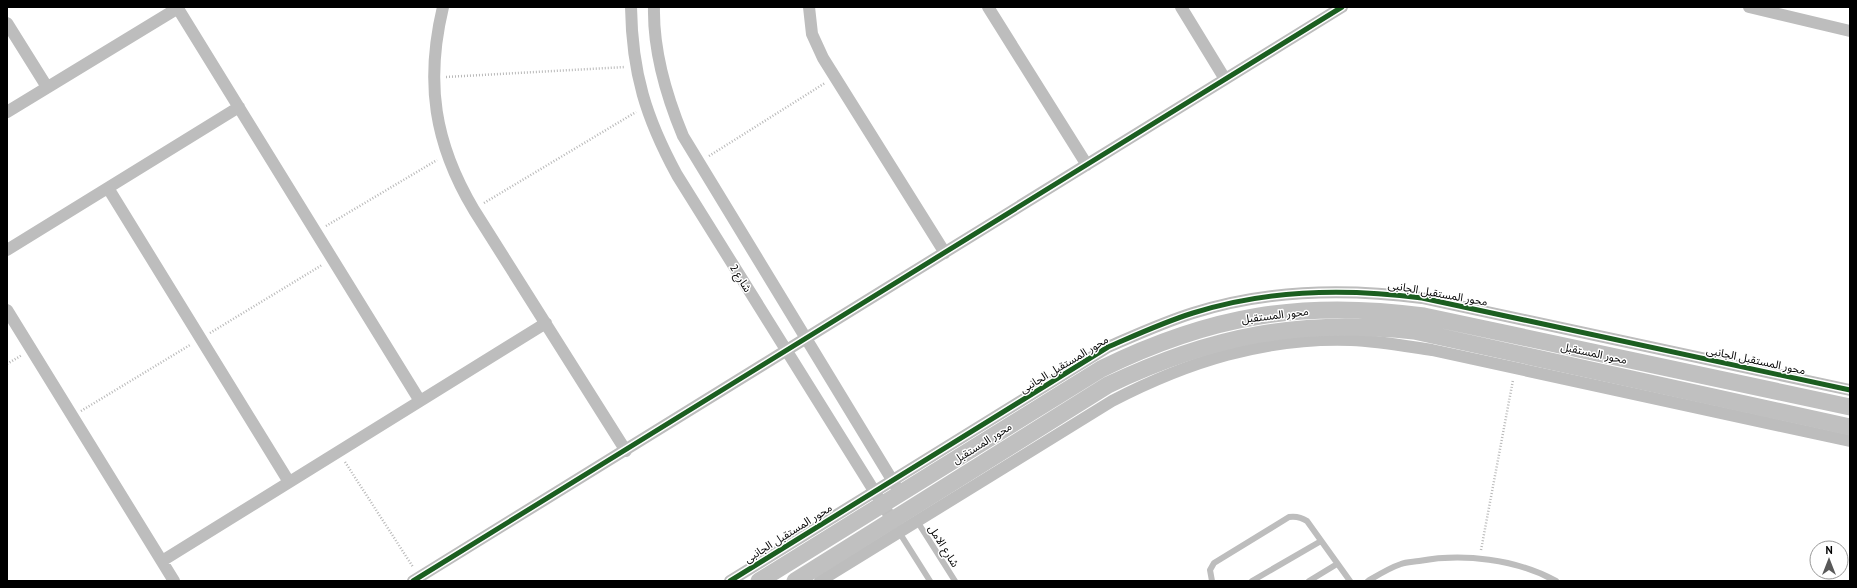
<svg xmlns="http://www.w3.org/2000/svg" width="1857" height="588" viewBox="0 0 1857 588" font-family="'PT Sans','Noto Sans Arabic',sans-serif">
	<rect width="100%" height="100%" fill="#fff"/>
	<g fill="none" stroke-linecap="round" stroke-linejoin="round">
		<path stroke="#b8b8b8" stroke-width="2.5" stroke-dasharray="1 2" stroke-linecap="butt" d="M446 77 625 67
			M709 156 825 83
			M484 203 636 112
			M326 226 437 160
			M210 333 322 265
			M7 364 22 355
			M81 411 190 345
			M345 462 413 567
			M1481 550 1513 380"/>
		<path stroke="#bdbdbd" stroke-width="6" d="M917 521 955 581
			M899 532 930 581
			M1212 581 1210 570 1214 563 1289 517C1296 516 1301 517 1307 521L1350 581
			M1252 581 1321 541
			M1309 581 1337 564
			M1368 581C1378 575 1389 568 1401 564 1406 562 1413 562 1419 561 1463 553 1516 559 1556 581"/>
		<path stroke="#bdbdbd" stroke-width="12" d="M177 7 420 401
			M443 7C425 82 434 143 474 210L626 451
			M631 7C632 73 646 118 677 175L896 526
			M654 7C653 52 666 95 683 136L897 488
			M809 7 812 34 823 58 945 253
			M988 7 1087 165
			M1181 7 1225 79
			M1749 7 1850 31
			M7 23 47 87
			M7 112 178 8
			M108 188 289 482
			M7 250 239 107
			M7 310 174 581
			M162 561 546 323
			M413 581 1342 7
			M730 581 1108 347C1136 335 1164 322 1193 313 1268 289 1345 288 1422 298L1850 390
			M820 581 1112 401C1187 362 1265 337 1351 340 1378 341 1405 346 1432 350L1850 441"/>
		<path stroke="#c0c0c0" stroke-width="17" d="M759 581 1101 369C1211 315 1302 300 1424 316L1850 407
			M795 581 1108 385C1213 335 1298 319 1414 331L1850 427"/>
		<defs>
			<path id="cycleway" d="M413 581 1342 7
				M730 581 1108 347C1136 335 1164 322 1193 313 1268 289 1345 288 1422 298L1850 390"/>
		</defs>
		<use href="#cycleway" stroke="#fff" stroke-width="8"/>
		<use href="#cycleway" stroke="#1b5e20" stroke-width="5"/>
	</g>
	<g text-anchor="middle" stroke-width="3" stroke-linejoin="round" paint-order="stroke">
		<g font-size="11" fill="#000" stroke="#fff">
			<text transform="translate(741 278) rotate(58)" y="4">شارع 2</text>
			<text transform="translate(1438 293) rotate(10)" y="4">محور المستقبل الجانبى</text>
			<text transform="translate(1275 315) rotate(-7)" y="4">محور المستقبل</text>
			<text transform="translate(1594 353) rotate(12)" y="4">محور المستقبل</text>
			<text transform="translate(1756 360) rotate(12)" y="4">محور المستقبل الجانبى</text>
			<text transform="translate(1064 364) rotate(-31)" y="4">محور المستقبل الجانبى</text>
			<text transform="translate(982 443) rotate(-32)" y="4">محور المستقبل</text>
			<text transform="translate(788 533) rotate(-32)" y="4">محور المستقبل الجانبى</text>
			<text transform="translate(944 546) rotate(58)" y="4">شارع الامل</text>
		</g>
	</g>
	<rect width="1857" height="588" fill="none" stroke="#000000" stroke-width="16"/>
	<g transform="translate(1829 560)"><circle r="19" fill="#ffffff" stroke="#999999"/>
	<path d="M0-3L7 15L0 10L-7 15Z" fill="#595959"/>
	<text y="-6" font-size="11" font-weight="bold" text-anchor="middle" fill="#000000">N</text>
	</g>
</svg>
